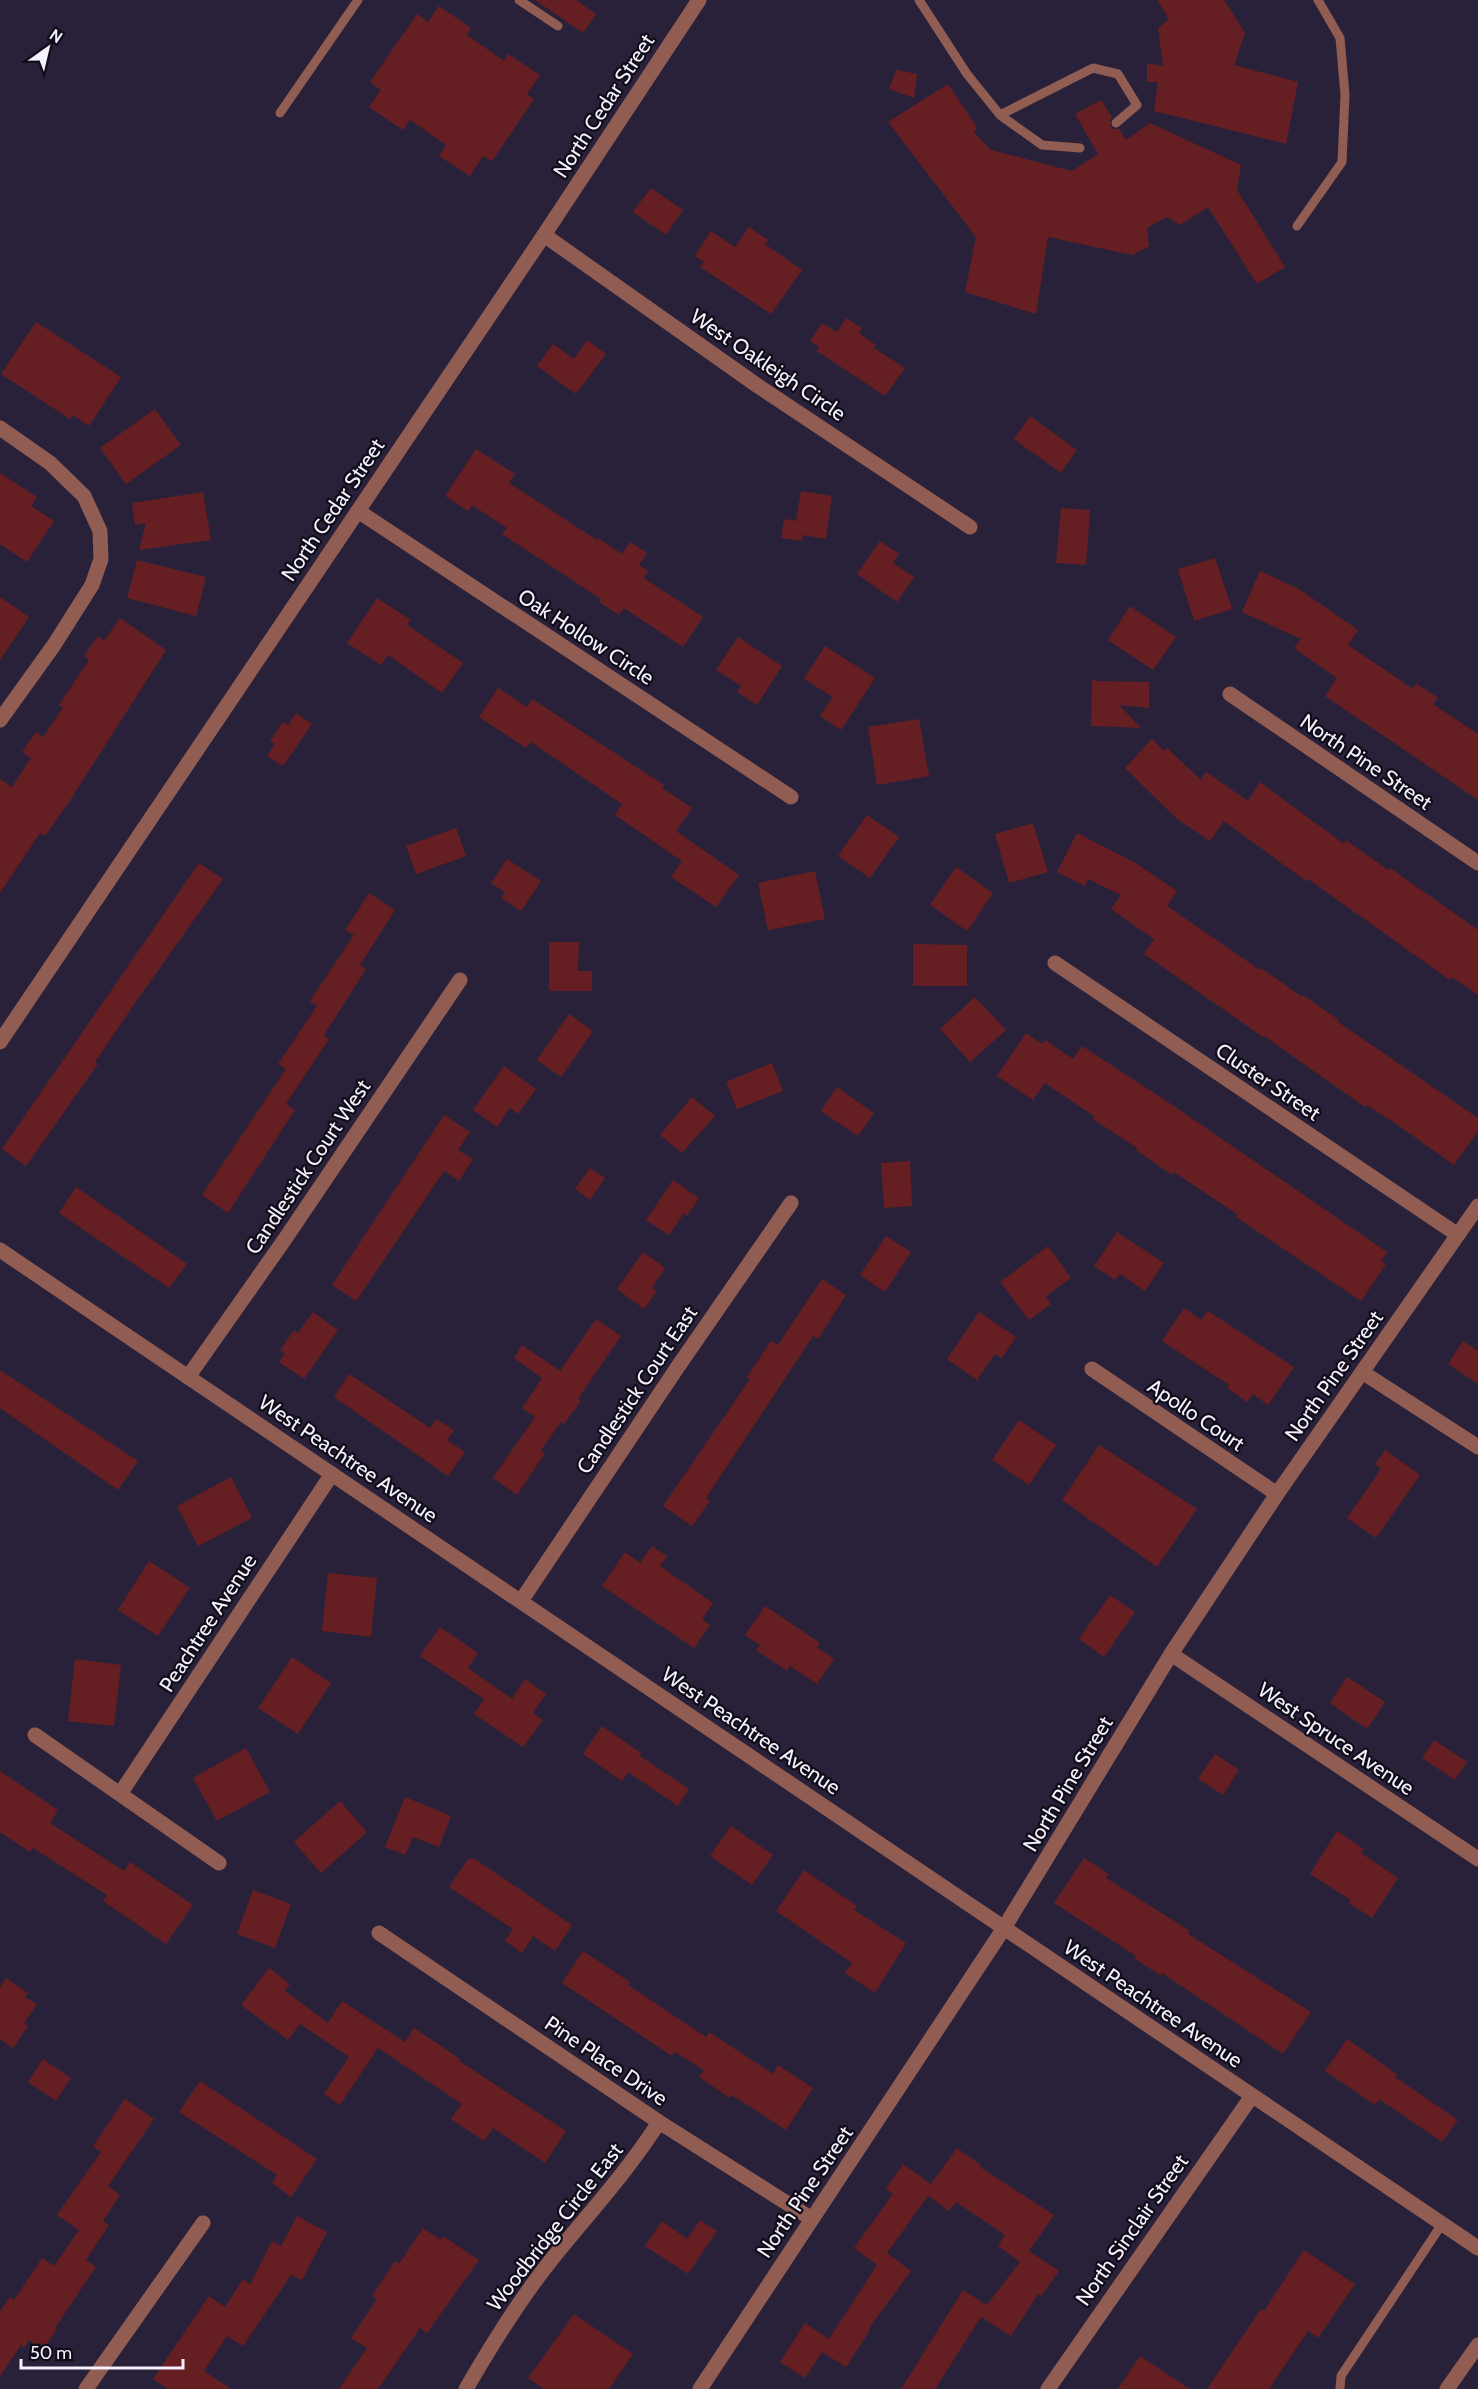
<svg xmlns="http://www.w3.org/2000/svg" width="1478" height="2389" viewBox="0 0 1478 2389" font-family="Cabin,sans-serif">
	<rect width="100%" height="100%" fill="#29213a"/>
	<path fill="#651f22" d="M535 0H576L596 14 583 33Z
		M1157 0H1224L1245 33 1234 65 1298 82 1286 144 1154 111 1158 82H1147V63L1163 66 1158 28 1169 19Z
		M439 6 471 28 467 35 504 61 508 54 540 75 527 94 534 99 492 161 483 156 470 176 439 156 446 145 410 120 403 130 369 107 381 90 370 82 417 14 428 22Z
		M896 70 917 74 914 98 889 89Z
		M948 84 977 127 974 132 991 150 1072 171 1098 154 1075 114 1101 100 1112 117 1110 121 1111 127 1114 129H1119L1126 140 1150 123 1241 165 1237 190 1285 267 1257 284 1208 207 1180 225 1167 217 1147 228 1149 246 1132 255 1048 237 1036 314 965 292 976 237 888 122Z
		M651 188 683 210 666 235 633 212Z
		M749 227 768 240 765 244 802 270 771 314 700 267 704 262 695 256 711 231 735 247Z
		M846 318 862 328 859 333 876 345 874 348 905 368 885 396 817 351 819 347 810 341 822 323 837 332Z
		M36 322 121 377 89 426 73 415 70 419 1 374Z
		M587 340 606 354 576 394 537 366 553 344 574 359Z
		M155 409 181 445 126 484 100 448Z
		M1030 416 1077 450 1061 473 1014 439Z
		M476 449 515 474 509 483 597 540 598 538 622 554 630 542 647 553 639 565 648 571 644 578 703 617 683 647 624 608 619 615 599 602 601 599 502 534 507 528 472 505 468 511 445 496Z
		M0 473 37 497 31 506 54 521 27 562 0 544Z
		M801 491 832 496 826 539 803 535 802 541 781 538 784 519 796 521Z
		M203 492 211 540 139 550 146 523 135 525 132 503Z
		M1061 508 1090 510 1086 565 1056 563Z
		M880 541 899 554 893 563 914 577 897 602 857 574Z
		M1215 558 1232 609 1194 621 1178 569Z
		M137 560 206 577 196 616 127 598Z
		M1260 571 1299 589 1358 630 1348 645 1413 689 1416 683 1438 698 1433 704 1478 734V800L1325 696 1337 678 1294 648 1301 639 1242 612Z
		M0 597 29 617 0 660Z
		M377 598 411 620 407 625 463 663 442 693 388 655 381 665 347 643Z
		M1130 606 1176 637 1153 670 1108 640Z
		M120 618 166 650 69 802 45 836 40 833 0 893V779L12 787 31 758 22 752 36 732 43 737 63 708 59 705 89 660 84 656 98 636 104 641Z
		M738 637 782 666 757 705 737 692 741 686 716 670Z
		M825 646 875 678 841 730 820 716 833 697 804 679Z
		M1092 678 1095 681 1149 682V708L1119 705 1141 728 1091 726Z
		M498 688 527 707 532 699 664 785 662 788 692 808 676 831 739 875 716 907 671 877 682 861 615 815 622 804 531 742 526 748 479 717Z
		M296 713 312 724 283 766 267 756 275 744 270 741 283 722 288 725Z
		M919 719 929 776 877 785 868 727Z
		M1152 739 1164 751 1167 748 1201 780 1206 772 1248 801 1260 782 1344 844 1346 840 1388 870 1390 868 1478 930V995L1452 977 1450 980 1308 879 1306 881 1224 821 1210 841 1177 819 1125 768Z
		M867 815 899 837 870 878 838 856Z
		M1033 823 1048 872 1009 883 995 834Z
		M456 828 466 856 416 874 406 846Z
		M1077 833 1134 862 1177 891 1167 906 1260 970 1261 968 1302 997 1303 995 1339 1020 1338 1022 1478 1118V1131L1454 1165 1392 1121 1366 1105 1365 1107 1264 1036 1263 1037 1144 954 1154 939 1111 909 1121 895 1088 879 1085 886 1057 872Z
		M507 859 541 881 521 911 501 898 505 892 491 883Z
		M199 863 223 879 135 1003 95 1062 98 1064 26 1166 2 1149Z
		M956 867 993 893 967 931 930 905Z
		M815 871 825 919 768 930 758 883Z
		M369 893 395 910 360 965 366 969 324 1035 329 1039 286 1104 295 1110 228 1213 202 1195 286 1069 278 1064 317 1006 310 1001 354 935 345 930Z
		M549 942H579L578 971H592V991H549Z
		M913 944 967 945V986H913Z
		M975 997 1006 1030 970 1062 940 1029Z
		M569 1014 593 1031 561 1077 537 1060Z
		M1026 1033 1042 1044 1045 1040 1073 1059 1082 1046 1168 1102 1387 1252 1381 1261 1386 1264 1361 1301 1236 1217 1238 1215 1174 1172 1172 1175 1136 1150 1137 1148 1093 1119 1094 1116 1045 1083 1033 1100 997 1076Z
		M772 1063 783 1091 737 1109 726 1082Z
		M504 1066 536 1089 518 1114 510 1108 497 1127 473 1110Z
		M837 1087 874 1113 858 1136 821 1111Z
		M692 1097 715 1116 682 1153 660 1135Z
		M444 1115 470 1132 458 1150 473 1159 459 1181 444 1171 356 1301 332 1285Z
		M910 1161 912 1206 884 1208 881 1163Z
		M590 1168 605 1178 590 1200 575 1189Z
		M673 1180 699 1198 687 1216 684 1213 669 1235 646 1220Z
		M76 1187 187 1264 169 1288 59 1213Z
		M1117 1232 1164 1263 1145 1291 1120 1274 1115 1280 1094 1266Z
		M886 1236 911 1252 885 1292 860 1275Z
		M1048 1246 1071 1278 1046 1296 1051 1304 1029 1320 1000 1282Z
		M643 1252 665 1268 652 1288 657 1291 644 1309 617 1289Z
		M822 1279 846 1295 818 1339 813 1336 706 1498 710 1501 692 1526 663 1506 750 1379 747 1377 771 1341 778 1345Z
		M1184 1308 1201 1320 1208 1311 1294 1367 1268 1405 1253 1394 1247 1402 1227 1388 1229 1385 1162 1341Z
		M313 1312 338 1330 304 1379 279 1362 285 1354 280 1350 294 1330 298 1333Z
		M979 1312 1016 1337 1002 1358 995 1354 977 1380 947 1359Z
		M596 1319 621 1336 578 1399 581 1401 564 1424 561 1422 541 1450 545 1453 517 1495 493 1478 535 1417 522 1408 542 1378 514 1358 522 1345 560 1371Z
		M1463 1341 1478 1351V1384L1448 1364Z
		M0 1370 138 1461 118 1490 0 1408Z
		M349 1374 430 1428 436 1419 454 1430 447 1440 465 1452 448 1476 334 1397Z
		M1019 1420 1056 1445 1029 1485 992 1460Z
		M1099 1445 1197 1509 1157 1567 1062 1500Z
		M1385 1450 1420 1475 1376 1538 1347 1518 1381 1469 1375 1464Z
		M231 1477 252 1518 198 1546 177 1506Z
		M652 1546 667 1556 660 1566 713 1603 702 1619 710 1625 694 1648 602 1586 625 1552 640 1563Z
		M149 1561 190 1588 158 1636 118 1610Z
		M328 1573 377 1578 371 1637 322 1631Z
		M1110 1595 1135 1612 1104 1657 1079 1639Z
		M765 1606 820 1643 817 1647 834 1659 817 1684 790 1666 787 1671 756 1650 760 1645 745 1635Z
		M440 1627 478 1653 468 1668 512 1699 525 1679 546 1694 533 1713 543 1720 523 1747 474 1714 484 1699 420 1656Z
		M292 1657 331 1683 298 1734 258 1708Z
		M75 1659 121 1665 114 1726 68 1721Z
		M1347 1677 1385 1702 1367 1729 1330 1703Z
		M602 1726 641 1753 640 1756 689 1789 678 1806 628 1772 622 1781 583 1754Z
		M1434 1740 1467 1762 1455 1780 1422 1758Z
		M246 1748 270 1792 217 1821 193 1778Z
		M1215 1754 1239 1770 1223 1795 1198 1779Z
		M0 1771 58 1810 50 1823 124 1871 130 1862 193 1905 166 1944 103 1901 107 1895 33 1848 30 1852 0 1832Z
		M405 1797 451 1816 439 1847 413 1837 405 1855 385 1847Z
		M340 1801 367 1832 321 1873 294 1842Z
		M731 1826 773 1855 752 1885 710 1856Z
		M1337 1831 1364 1849 1361 1853 1398 1878 1372 1918 1349 1903 1351 1900 1310 1874Z
		M1084 1858 1109 1874 1106 1878 1190 1931 1188 1934 1311 2012 1283 2054 1162 1973 1161 1976 1134 1958 1136 1956 1054 1903Z
		M468 1859H475L572 1925 555 1951 533 1936 522 1953 505 1941 513 1929 449 1887Z
		M804 1870 857 1906 854 1910 906 1943 875 1993 845 1973 852 1963 776 1911Z
		M253 1890 291 1904 275 1948 237 1934Z
		M583 1951 630 1982 628 1985 706 2037 709 2032 773 2074 778 2065 813 2088 786 2130 732 2095 730 2098 699 2077 704 2070 675 2052 672 2056 562 1983Z
		M269 1968 290 1984 285 1991 328 2023 342 2001 405 2042 414 2028 460 2059 459 2061 566 2131 545 2163 493 2128 484 2141 451 2119 462 2104 378 2048 340 2105 324 2094 349 2057 300 2024 288 2040 241 2005Z
		M6 1978 28 1993 25 1997 37 2004 24 2023 28 2026 13 2048 0 2039V1987Z
		M1347 2039 1397 2074 1395 2077 1458 2120 1442 2142 1379 2099 1375 2105 1325 2071Z
		M43 2059 71 2078 56 2101 28 2082Z
		M200 2081 317 2159 291 2197 272 2183 277 2175 179 2112Z
		M125 2099 154 2119 108 2186 120 2195 103 2221 109 2225 86 2260 96 2267 55 2328 57 2329 43 2350 29 2340 24 2348 21 2345 0 2376V2311L10 2297 14 2300 42 2258 54 2266 79 2230 57 2215 101 2152 93 2146Z
		M957 2148 981 2165 980 2167 1054 2215 1029 2251 1059 2271 1041 2296 1038 2294 1011 2336 981 2317 935 2389H901L963 2290 987 2305 1020 2262 998 2246 1005 2235 956 2202 949 2211 928 2196 887 2253 911 2271 869 2328 870 2330 846 2367 822 2352 805 2378 780 2362 805 2323 829 2339 877 2265 854 2248 893 2194 886 2189 903 2164 931 2184Z
		M297 2216 327 2232 302 2280 291 2275 243 2346 227 2336 204 2371 231 2389H168L153 2379 209 2296 225 2307 243 2279 250 2284 272 2241 281 2246Z
		M700 2220 717 2231 688 2274 645 2246 662 2221 687 2239Z
		M423 2228 441 2240 443 2236 479 2260 427 2333 420 2328 378 2389H339L367 2348 351 2338 377 2299 372 2296 395 2261 399 2264Z
		M1304 2250 1355 2284 1318 2338 1308 2331 1269 2389H1207L1261 2309 1264 2311Z
		M574 2314 633 2354 609 2389H544L528 2378Z
		M1140 2356 1190 2389H1118Z"/>
	<g fill="none" stroke-linecap="round" stroke-linejoin="round">
		<path stroke="#915c51" stroke-width="9" d="M519 0 558 26
			M919 0 967 74 1000 115 1042 145 1080 148
			M280 113 358 0
			M1000 115 1093 68 1118 74 1137 105 1116 123
			M1297 226 1342 162 1345 95 1340 38 1318 0
			M1340 2389 1341 2376 1442 2224"/>
		<path stroke="#915c51" stroke-width="15" d="M544 235 758 386 970 527
			M0 428 50 463 84 496 100 531 101 559 92 585 54 645 0 720
			M358 511 791 797
			M1230 694 1478 863
			M1055 963 1458 1235
			M1092 1369 1277 1494
			M1362 1372 1478 1447
			M188 1377 285 1239 460 980
			M521 1601 677 1368 791 1203
			M1171 1654 1478 1859
			M35 1735 219 1863
			M120 1794 332 1474
			M379 1933 659 2122 812 2219
			M86 2389 203 2223
			M466 2389C492 2344 519 2300 552 2259 589 2213 628 2171 659 2122
			M700 2389 1004 1928 1171 1654 1277 1494 1478 1206
			M1048 2389 1252 2096
			M1447 2389 1478 2345"/>
		<path stroke="#915c51" stroke-width="15" d="M0 1042 544 235 699 0
			M0 1250 1478 2248"/>
	</g>
	<g text-anchor="middle" stroke-width="4.5" stroke-linejoin="round" paint-order="stroke">
		<g font-size="21" fill="#f5f1ff" stroke="#100d18">
			<text transform="translate(604 106) rotate(-57)" y="7">North Cedar Street</text>
			<text transform="translate(768 365) rotate(34)" y="7">West Oakleigh Circle</text>
			<text transform="translate(333 510) rotate(-56)" y="7">North Cedar Street</text>
			<text transform="translate(586 637) rotate(33)" y="7">Oak Hollow Circle</text>
			<text transform="translate(1366 762) rotate(34)" y="7">North Pine Street</text>
			<text transform="translate(1268 1082) rotate(34)" y="7">Cluster Street</text>
			<text transform="translate(308 1167) rotate(-56)" y="7">Candlestick Court West</text>
			<text transform="translate(1334 1376) rotate(-55)" y="7">North Pine Street</text>
			<text transform="translate(637 1390) rotate(-56)" y="7">Candlestick Court East</text>
			<text transform="translate(1196 1415) rotate(34)" y="7">Apollo Court</text>
			<text transform="translate(348 1459) rotate(34)" y="7">West Peachtree Avenue</text>
			<text transform="translate(208 1623) rotate(-57)" y="7">Peachtree Avenue</text>
			<text transform="translate(751 1731) rotate(34)" y="7">West Peachtree Avenue</text>
			<text transform="translate(1336 1739) rotate(34)" y="7">West Spruce Avenue</text>
			<text transform="translate(1068 1784) rotate(-59)" y="7">North Pine Street</text>
			<text transform="translate(1153 2004) rotate(34)" y="7">West Peachtree Avenue</text>
			<text transform="translate(606 2061) rotate(34)" y="7">Pine Place Drive</text>
			<text transform="translate(805 2192) rotate(-56)" y="7">North Pine Street</text>
			<text transform="translate(555 2227) rotate(-52)" y="7">Woodbridge Circle East</text>
			<text transform="translate(1132 2230) rotate(-55)" y="7">North Sinclair Street</text>
		</g>
	</g>
	<g transform="translate(48 48) rotate(34)" stroke="#100d18" stroke-width="4.5" paint-order="stroke">
	<path d="M0-4.5L10 22L0 15L-10 22Z" fill="#f5f1ff"/>
	<text y="-9" font-size="16" font-weight="bold" text-anchor="middle" fill="#f5f1ff">N</text>
	</g>
	<path d="M21 2359v9h162v-9" fill="none" stroke="#f5f1ff" stroke-width="3"/>
	<text x="30" y="2359" font-size="18" fill="#f5f1ff" stroke="#100d18" stroke-width="4.5" paint-order="stroke">50 m</text>
</svg>
